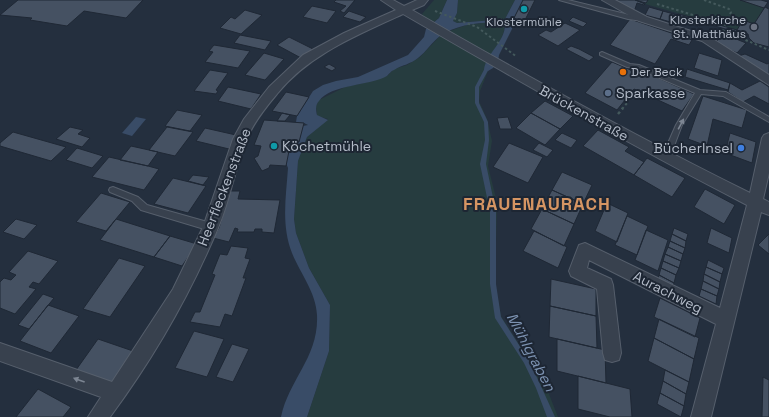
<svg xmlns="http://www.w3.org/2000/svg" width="769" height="417" viewBox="0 0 769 417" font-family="'Space Grotesk',sans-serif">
	<rect width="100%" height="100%" fill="#242f3e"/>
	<path fill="#263c3f" d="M434 0H447L439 18 433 23 423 17 422 14Z
		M458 0H515L505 19 457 23 453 21 457 13Z
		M648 0H740L764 8 754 24 744 20 737 30 645 4Z
		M490 22 505 23C505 39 491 55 485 70L488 71 480 91 479 101 487 119 492 141 488 166 497 202 495 283 501 316 547 389 558 417H307L329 351 330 305 309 268 296 233 294 219 298 161 307 137 328 119 317 116 316 106 319 100 345 87 372 81 387 76 394 69 407 65 420 57 439 37 447 32 466 25Z"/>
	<path fill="#394c67" d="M447 0H458L457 13 453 21 457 23 505 19 515 0H523L514 18 512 29 499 55 498 61 493 68 488 71 484 70C486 53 506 42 505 23 484 21 457 24 440 36 432 42 426 52 418 58 411 64 402 65 394 70 391 71 389 74 387 76 370 86 331 84 319 101 315 105 316 111 317 115L328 120 307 137 298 161 294 219 296 233 309 268 330 305 329 351 307 417H281C289 379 319 357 317 315 316 292 300 273 292 253 281 225 286 197 288 168L286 163 291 141 299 142 303 126 308 125 304 123 296 122 297 116 313 91 323 85 336 81 358 77 408 55 424 37 426 29 439 18Z
		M136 117 146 119 132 136 122 133Z"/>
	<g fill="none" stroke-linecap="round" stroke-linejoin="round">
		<path fill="#394c67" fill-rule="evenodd" d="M487 64H489L491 65 479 87V103L488 122 489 140 486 164 496 212V284L501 317 528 359 540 384 555 417H547L536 388 524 363 495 318 490 284V212L480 164 485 140 484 122 475 103V87Z"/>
	</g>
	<path fill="#455162" stroke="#1f2835" d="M18 0H143L126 18 84 11 67 26 30 20 32 18 0 15Z
		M336 0H355L344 13 340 11 346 6 334 2Z
		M523 0H535L523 24 514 18Z
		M616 0H648L646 3 635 0 645 4 644 5 637 3 634 12 613 2Z
		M740 0H761L768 2 764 8Z
		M312 6 336 11 327 23 303 17Z
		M649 7 663 11 660 19 645 15Z
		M765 7 769 9V47L754 43 749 38 748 34 737 30 743 20 754 24Z
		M245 10 262 15 241 34 220 28 231 17 235 19Z
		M349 11 366 17 360 22 343 17Z
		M663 11 677 15 674 23 660 19Z
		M678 14 702 20 699 27 675 20Z
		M573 17 587 23 583 27 569 21Z
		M630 19 692 40 689 45 671 39 655 64 610 45Z
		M702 20 737 30 736 32 701 22Z
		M565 23 580 30 558 46 538 35 546 30 551 32Z
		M724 34 746 43 737 53 715 43Z
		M240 35 271 41 265 50 234 43Z
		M289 37 313 49 301 58 277 45Z
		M214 45 250 51 238 68 205 62 213 52 209 51Z
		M571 46 579 49 594 57 589 61 566 49Z
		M264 53 284 59 265 80 245 75Z
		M699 53 722 60 718 76 694 68Z
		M745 54 767 64 769 63V80L735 57Z
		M612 62 633 71 636 68 694 94 682 111 634 89 617 110 585 93Z
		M329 64 336 68 332 71 324 67Z
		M687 69 730 83 728 90 685 77Z
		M210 70 228 73 216 90 218 91 216 94 194 91Z
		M760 81 769 87V104L754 96 743 102 728 92 730 83 742 90Z
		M228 87 261 94 251 109 218 101Z
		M286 92 309 97 297 116 272 111Z
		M703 96 747 110 742 128 713 119 707 146 688 139Z
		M545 101 573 116 560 129 531 113Z
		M177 110 202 115 190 131 165 126Z
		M282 113 290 115 285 121H277Z
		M531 113 560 129 545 145 516 128Z
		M508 117 512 129H500L497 118Z
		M264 120 304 123 299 142 291 141 286 166 270 165 269 168 262 171 254 158 258 156 261 146 254 145Z
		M70 127 83 130 78 134 90 138 82 147 56 139Z
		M167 127 193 132 175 156 149 150Z
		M205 128 236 135 229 149 196 141Z
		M598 130 629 147 625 151 644 162 634 175 583 146Z
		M13 132 66 147 51 161 0 146V143Z
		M562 133 577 140 571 148 555 140Z
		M730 133 756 142 752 163 725 153Z
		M509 143 543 157 528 183 493 167Z
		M539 143 553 150 547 157 533 150Z
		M131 146 158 152 148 166 120 160Z
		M77 148 103 156 92 168 66 160Z
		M109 157 148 166 159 169 144 190 92 177Z
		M647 158 685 178 672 197 634 175Z
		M562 172 592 185 583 204 552 190Z
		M193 175 209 177 203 185 188 181Z
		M173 178 206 186 188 213 154 204Z
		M705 189 735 205 724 224 694 207Z
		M552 190 583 204 574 224 542 209Z
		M230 191H240L238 199 280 200 274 233 262 232V229H255L254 232H237L238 229 235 228 229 242 213 238 219 228Z
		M101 193 130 202 106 231 76 222Z
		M607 203 628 213 617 242 595 231Z
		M542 209 574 224 564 246 531 229Z
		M627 216 648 226 637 255 615 245Z
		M16 219 37 225 24 239 3 232Z
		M116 219 170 236 154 257 100 240Z
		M674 228 688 234 686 241 672 234Z
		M711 228 732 238 729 253 707 243Z
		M646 230 668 240 658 271 635 260Z
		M534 231 567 247 558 268 523 251Z
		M672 234 686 241 685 248 670 241Z
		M769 234V254L758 245Z
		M170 236 197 244 182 266 154 257Z
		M670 241 685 248 683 254 668 247Z
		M231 246 248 248 245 258 250 259 243 278H246L232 316 225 314 220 327 190 322 195 312H200L215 275 212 274 220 254 227 255Z
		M668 247 683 254 681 261 665 254Z
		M28 251 58 261 39 284 33 282 29 287 36 289 15 314 0 308V282L4 278 11 280 16 275 9 272Z
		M665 254 681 261 679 268 663 261Z
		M119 258 145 266 110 317 83 309Z
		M708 260 724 268 722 274 706 267Z
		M663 261 679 268 676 275 661 268Z
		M706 267 722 274 720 282 704 274Z
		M661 268 676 275 674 283 659 275Z
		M704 274 720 282 719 289 703 281Z
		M659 275 674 283 672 290 657 283Z
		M551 279 596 289V316L550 306Z
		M703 281 719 289 717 296 701 289Z
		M701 289 717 296 716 304 699 296Z
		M43 294 54 298 29 329 18 325Z
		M660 298 700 318 695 337 654 317Z
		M48 305 79 316 51 353 20 341Z
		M550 306 596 316 597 348 549 337Z
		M659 319 699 338 694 359 654 338Z
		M194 331 224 339 207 377 175 368Z
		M654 338 694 359 689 382 648 361Z
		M98 339 133 351 113 384 76 370Z
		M557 339 605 350 606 383 557 371Z
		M232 344 249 349 233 382 216 377Z
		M665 370 689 382 686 394 663 381Z
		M578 376 630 389 632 417H610L578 409Z
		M763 377 769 380V417H762Z
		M663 381 686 394 684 406 660 393Z
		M38 389 71 407 63 417H16Z
		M660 393 684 406 681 417 657 404Z"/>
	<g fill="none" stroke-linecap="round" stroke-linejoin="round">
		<defs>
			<path id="service" d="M559 0H568L646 19 643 21 628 19Z
				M602 52 630 64 639 65 700 90 726 92 769 117V122L723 96 701 94 682 125 669 159H663L662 157 676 125 695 93 636 68 627 67 600 55V53Z
				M113 187 138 197 147 205 211 223 214 225 215 227 214 229 211 231 141 210 132 201 110 192 109 190 110 188Z"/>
			<path id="minor" d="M381 0H393L404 6 417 0H428L424 5 412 10C523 74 635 136 750 193L762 138 764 135 769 133V173L763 199 769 202V215L761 212 711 417H691L716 324 589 260 587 268 611 279 613 285 621 353 619 360 612 362 605 360 603 353 597 289 571 276 569 271 579 245 585 243 720 308 747 205C630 145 517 80 403 14 358 35 309 54 277 94 266 107 253 123 247 139 235 168 230 200 218 228 190 295 153 359 110 417H88L101 397 0 361V343L112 382 173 289 203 227 233 139 244 119 269 87 303 55 344 33 396 10Z
				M602 0H615L647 17 710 37 769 75V85L702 41 639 21Z"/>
		</defs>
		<use href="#service" stroke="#565f6c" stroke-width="2"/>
		<use href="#minor" stroke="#565f6c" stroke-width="2"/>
		<path stroke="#44595c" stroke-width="2" stroke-dasharray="2.5 2.5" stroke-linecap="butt" d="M704 0 729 9 731 12 725 26
			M657 4 726 25
			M435 11 477 27 517 57
			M501 18V23
			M718 32 722 30 769 50
			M622 109 628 102"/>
		<path stroke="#44595c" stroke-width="2.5" stroke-dasharray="3 3" stroke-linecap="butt" d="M618 114 623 108"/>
		<use href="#service" fill="#38414e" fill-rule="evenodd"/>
		<use href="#minor" fill="#38414e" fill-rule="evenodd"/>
	</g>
	<defs><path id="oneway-solid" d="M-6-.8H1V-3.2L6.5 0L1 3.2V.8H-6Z"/></defs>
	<g fill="#7c8592">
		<use href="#oneway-solid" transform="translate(681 124) rotate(-62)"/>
		<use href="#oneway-solid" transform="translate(79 380) rotate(-160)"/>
	</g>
	<g fill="#0f9aa8" stroke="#1d2633" stroke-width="1.5">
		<circle cx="524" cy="9" r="4"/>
		<circle cx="274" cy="146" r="4"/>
	</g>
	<circle fill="#6b7280" stroke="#1d2633" stroke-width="1.5" cx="754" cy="27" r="4"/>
	<circle fill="#e8710a" stroke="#1d2633" stroke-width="1.5" cx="623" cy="72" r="4"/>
	<circle fill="#5c6f8a" stroke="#1d2633" stroke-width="1.5" cx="608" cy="93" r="4"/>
	<circle fill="#3f7fe0" stroke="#1d2633" stroke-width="1.5" cx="741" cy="148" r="4"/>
	<g text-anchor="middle" stroke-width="4" stroke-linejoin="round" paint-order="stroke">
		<g font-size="12" fill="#b4bcc9" stroke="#1d2633" text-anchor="end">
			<text x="746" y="24">Klosterkirche<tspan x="746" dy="14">St. Matthäus</tspan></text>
			<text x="524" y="26" text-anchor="middle">Klostermühle</text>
			<text x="631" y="76" text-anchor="start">Der Beck</text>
		</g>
		<g font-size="14" fill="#b4bcc9" stroke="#1d2633" text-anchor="start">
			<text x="616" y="98">Sparkasse</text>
			<text x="282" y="151">Köchetmühle</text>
			<text x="733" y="153" text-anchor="end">BücherInsel</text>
		</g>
		<g font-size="14" fill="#b4bcc9" stroke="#1d2633">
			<text transform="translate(584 113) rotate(29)" y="5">Brückenstraße</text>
			<text transform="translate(224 187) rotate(-69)" y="5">Heerfleckenstraße</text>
			<text transform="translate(668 292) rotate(27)" y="5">Aurachweg</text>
		</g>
		<g font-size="15" font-style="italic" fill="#7c92b1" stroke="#1d2633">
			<text transform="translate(531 352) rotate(62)" y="5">Mühlgraben</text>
		</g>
		<g font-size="18" font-weight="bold" letter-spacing="1" fill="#d59563" stroke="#1d2633">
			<text x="537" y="210">FRAUENAURACH</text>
		</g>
	</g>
</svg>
